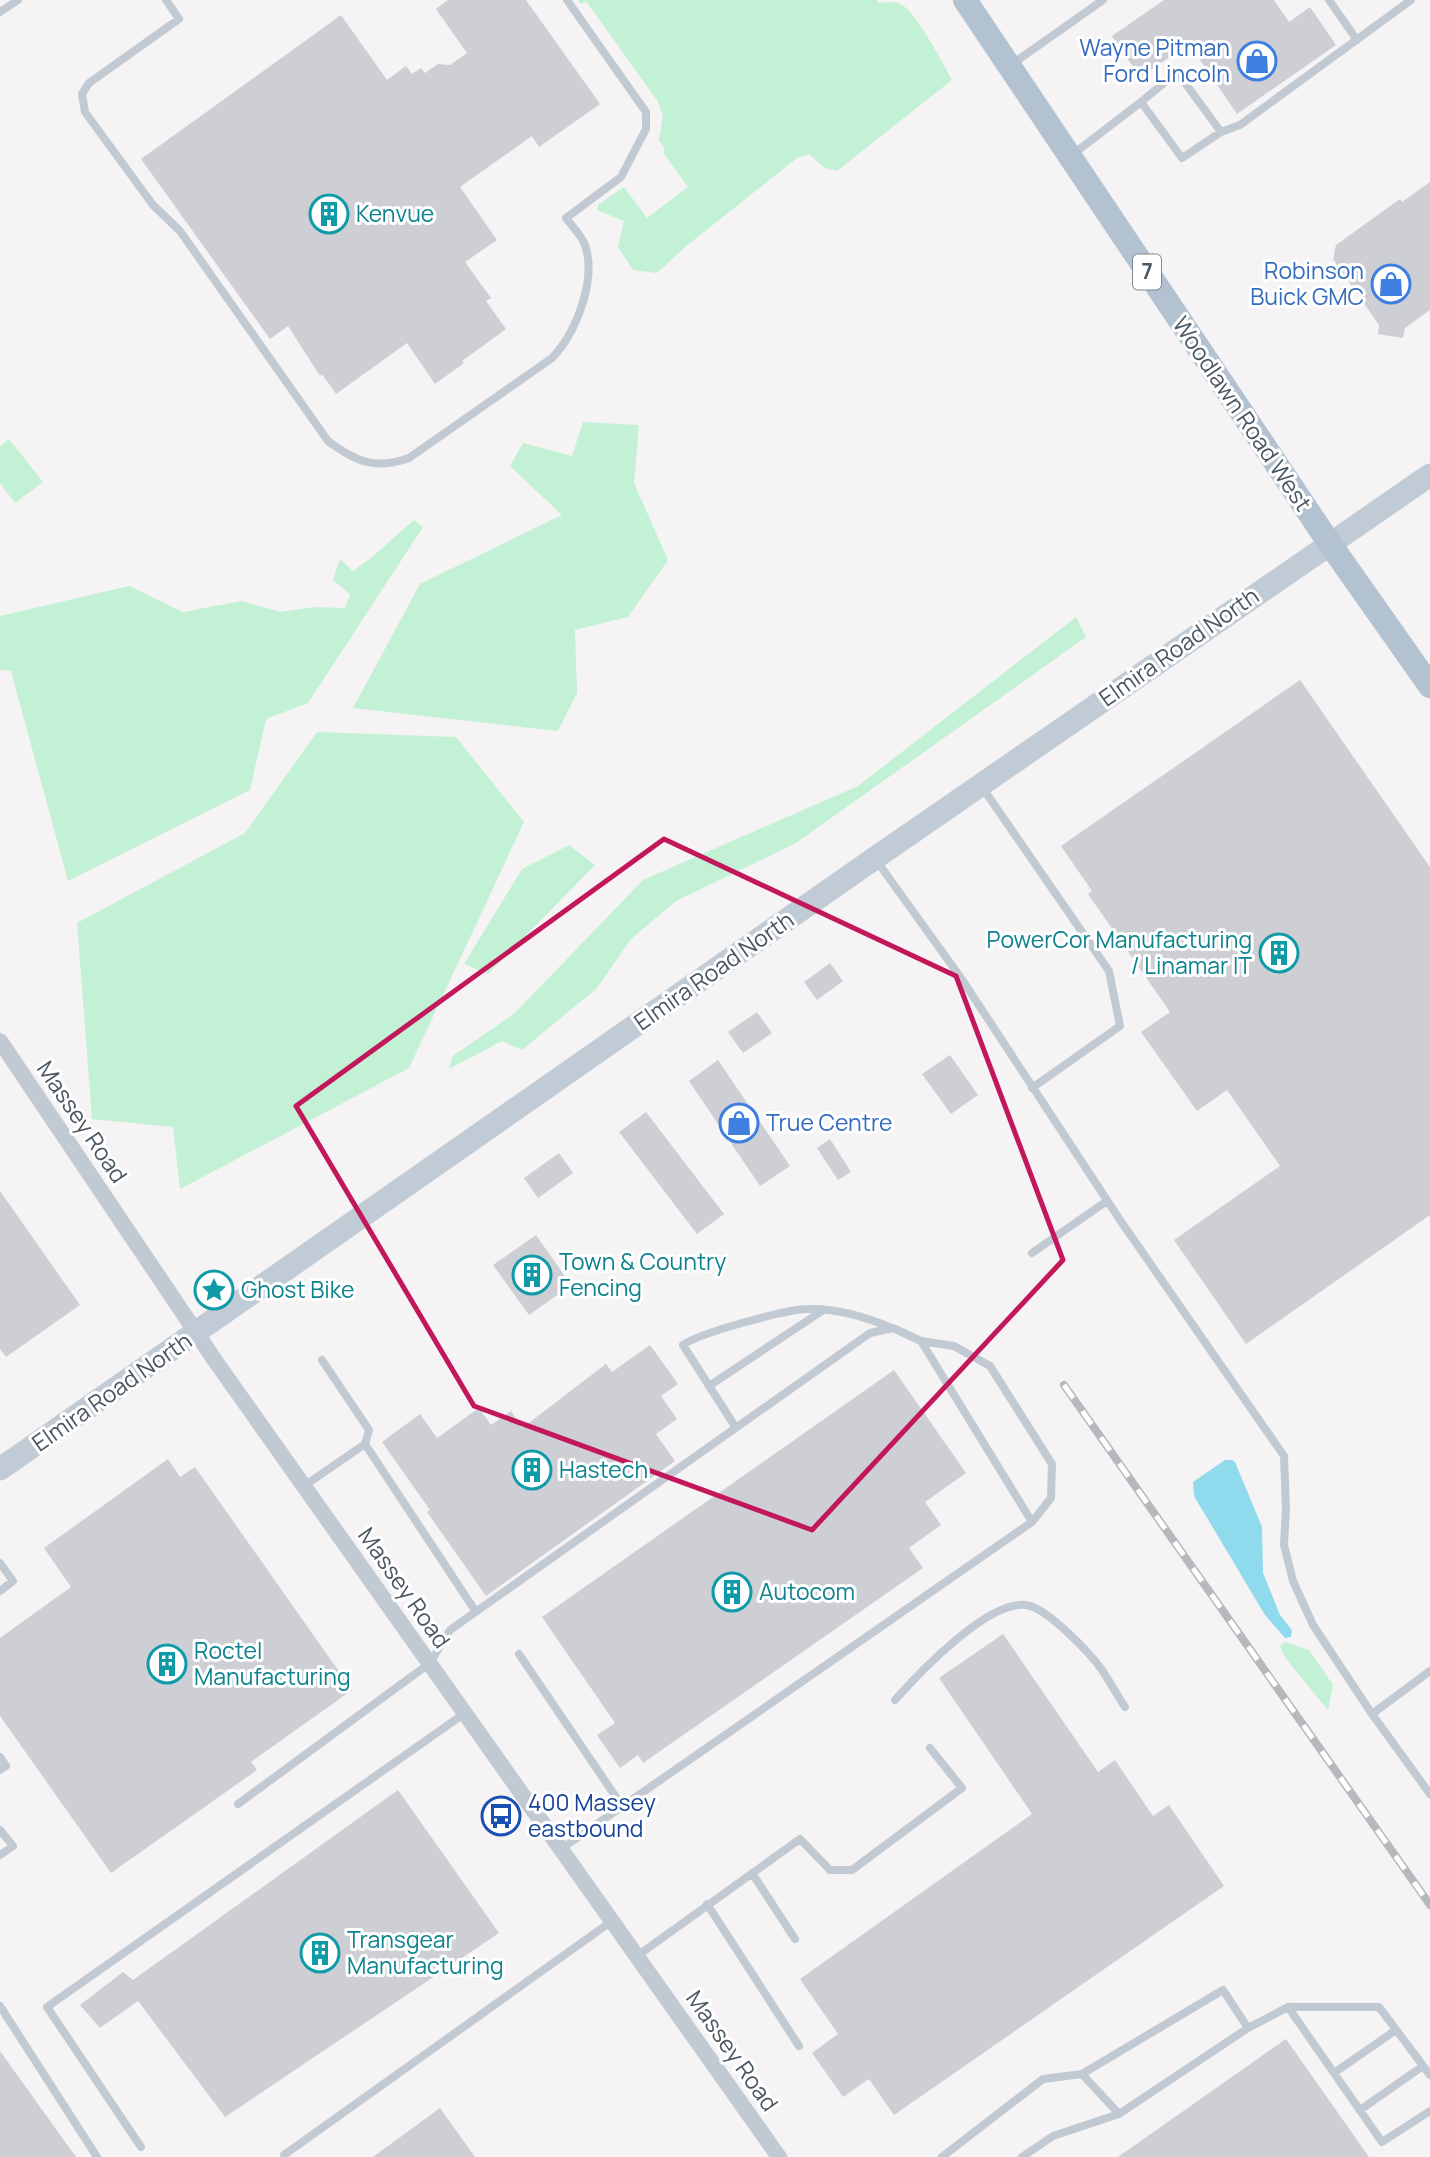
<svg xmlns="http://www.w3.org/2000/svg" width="1430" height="2157" viewBox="0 0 1430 2157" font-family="Manrope,sans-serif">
	<rect width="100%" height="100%" fill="#f5f3f3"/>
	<path fill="#c3f1d5" d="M578 0H877L878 3C885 3 894 1 901 4 917 13 942 62 952 80L837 171 825 168 809 154 797 158 685 247 657 273 633 270 618 247 624 221 597 210 599 204 624 187 647 218 688 187 664 154V148L659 140 663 115 657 100 586 1 581 4Z
		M583 422 639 425 634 483 668 560 628 617 575 630 577 693 558 731 353 708 420 584 562 515 510 466 523 443 572 456Z
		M9 439 43 482 15 503 0 483V446Z
		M414 520 423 527 308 703 266 719 250 790 68 881 11 671 0 670V616L129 586 183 612 242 601 280 612 316 607 345 608 350 594 333 580 340 559 353 571 372 557Z
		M1076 617 1086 637 796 843 676 901 632 938 596 989 522 1050 502 1041 449 1069 453 1056 515 1013 643 880 858 786Z
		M317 732 456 737 524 822 409 1068 180 1189 173 1127 92 1119 77 923 245 833Z
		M569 845 595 865 488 974 464 964 522 869Z
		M1286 1642 1309 1650 1333 1685 1328 1710 1286 1659 1280 1646Z"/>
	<path fill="#90daee" d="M1225 1460H1232L1235 1462 1262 1527 1263 1573 1280 1615 1292 1630 1291 1637 1285 1638 1265 1615 1194 1496 1193 1482Z"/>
	<path fill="#cdcfd5" d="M448 0H526L600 104 539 147 532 136 460 187 497 240 465 262 491 298 486 301 506 329 462 361 464 363 435 384 407 343 336 394 322 374 320 376 288 326 270 339 141 159 341 15 387 80 406 66 412 74 421 68 425 73 438 64 450 65 467 53 436 9Z
		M1164 0H1274L1289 22 1310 7 1336 45 1237 114 1189 44 1140 77 1112 36Z
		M1430 182V310L1405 328 1403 338 1378 334 1379 325 1333 259 1336 245 1400 199 1402 202Z
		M1300 680 1430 867V1215L1246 1344 1174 1240 1280 1166 1227 1090 1197 1111 1141 1032 1170 1012 1088 894 1092 891 1061 846Z
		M830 963 843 981 817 1000 804 982Z
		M757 1012 772 1033 743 1053 728 1032Z
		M950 1055 978 1095 951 1114 922 1074Z
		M718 1060 790 1166 760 1186 689 1081Z
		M646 1112 724 1214 697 1234 619 1132Z
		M830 1139 851 1172 838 1180 817 1148Z
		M559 1153 573 1173 538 1198 524 1178Z
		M0 1191 80 1305 6 1357 0 1349Z
		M536 1235 571 1285 529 1315 493 1265Z
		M650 1345 678 1384 661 1396 677 1419 656 1434 675 1461 486 1596 427 1512 430 1510 382 1442 420 1414 437 1438 479 1408 491 1425 511 1411 522 1428 606 1364 612 1372Z
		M894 1370 966 1473 925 1502 941 1525 909 1548 923 1568 643 1763 638 1755 620 1768 597 1735 615 1723 542 1617Z
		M168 1459 180 1477 195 1467 352 1690 251 1762 257 1770 111 1873 0 1716V1638L71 1587 44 1548Z
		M1003 1634 1098 1772 1115 1760 1153 1816 1169 1805 1224 1886 894 2115 869 2079 843 2097 812 2053 838 2034 800 1979 1032 1814 939 1678Z
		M398 1790 499 1933 225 2117 138 2001 100 2028 80 2005 123 1972 133 1980Z
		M1286 2039 1369 2157H1118Z
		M0 2051 76 2157H0Z
		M440 2108 475 2157H373Z"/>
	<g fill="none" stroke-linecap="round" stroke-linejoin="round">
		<path stroke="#c1cad2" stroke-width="8" d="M166 0 179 19 89 83 82 94 85 112 153 205 180 231 328 441C356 462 376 470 409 458L552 358C576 333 597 280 585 245 582 236 572 226 566 218L621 177 646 129V112L567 0
			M1329 0 1357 40
			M0 12 18 0
			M1011 65 1103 0
			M1141 102 1177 72 1221 132
			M1072 155 1141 102 1182 158 1221 132 1240 125 1411 0
			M982 787 1109 971 1120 1026 1032 1088
			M876 860 961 978 1120 1220 1284 1456 1286 1509 1284 1545 1293 1581 1313 1625 1372 1714 1430 1794
			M1032 1253 1107 1201
			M921 1341 954 1346 990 1366 1052 1464 1051 1498 1032 1522
			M322 1360 369 1430 365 1444 476 1612
			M709 1386 822 1311
			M736 1428 683 1345C699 1333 787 1309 808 1309 837 1308 866 1317 892 1328
			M304 1486 365 1444
			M0 1563 13 1581 0 1591
			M519 1654 622 1806
			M895 1700C919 1673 988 1600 1026 1605 1046 1607 1090 1653 1102 1670 1110 1682 1117 1695 1125 1707
			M1372 1714 1430 1671
			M0 1757 6 1766 0 1770
			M238 1804 430 1663 450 1630 870 1333 893 1328 921 1341 1032 1522 561 1849
			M0 1830 13 1846 0 1855
			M752 1873 795 1939
			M707 1904 799 2046
			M637 1956 800 1839 830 1870H852L962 1788 930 1748
			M0 2006 97 2157
			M1288 2007 1382 2142 1430 2111
			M1334 2073 1396 2030
			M1082 2074 1119 2114
			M1360 2110 1423 2066
			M141 2147 47 2007 465 1713
			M284 2155 612 1921
			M942 2157 1043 2079 1082 2074 1223 1990 1248 2028
			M1022 2157 1053 2136 1119 2114 1248 2028 1288 2007H1379L1430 2075"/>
		<path stroke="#c1cad2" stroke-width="16" d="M0 1041 216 1362 779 2157"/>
		<path stroke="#c1cbd6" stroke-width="23" d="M0 1469 875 858 1430 475"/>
		<path stroke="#b3c2d1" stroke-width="24" d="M965 0 1330 544 1430 686"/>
		<defs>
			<path id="rail" d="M1064 1385 1430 1905"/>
		</defs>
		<use href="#rail" stroke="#b5b8bd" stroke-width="8"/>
		<use href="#rail" stroke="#fff" stroke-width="5" stroke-dasharray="16" stroke-linecap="butt"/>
	</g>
	<path fill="none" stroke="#c2185b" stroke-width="5" stroke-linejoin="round" d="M664 839 956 976 1063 1260 812 1530 474 1406 296 1106Z"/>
	<defs>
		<symbol id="shop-ring" viewBox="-11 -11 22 22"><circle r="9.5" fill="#fff" stroke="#3f7fe0" stroke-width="1.5"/><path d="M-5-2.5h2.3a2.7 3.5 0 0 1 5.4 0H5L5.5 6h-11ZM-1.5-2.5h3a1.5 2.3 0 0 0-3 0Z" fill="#3f7fe0"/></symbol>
		<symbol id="building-ring" viewBox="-11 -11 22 22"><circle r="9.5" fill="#fff" stroke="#0f9aa8" stroke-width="1.5"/><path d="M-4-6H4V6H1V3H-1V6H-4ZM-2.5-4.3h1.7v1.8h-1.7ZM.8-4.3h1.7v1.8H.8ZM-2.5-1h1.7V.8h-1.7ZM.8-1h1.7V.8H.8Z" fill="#0f9aa8"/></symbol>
		<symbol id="sight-ring" viewBox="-11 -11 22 22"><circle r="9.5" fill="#fff" stroke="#0f9aa8" stroke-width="1.5"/><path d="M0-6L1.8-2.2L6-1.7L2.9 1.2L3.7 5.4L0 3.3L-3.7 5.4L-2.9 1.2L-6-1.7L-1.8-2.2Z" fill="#0f9aa8"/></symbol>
		<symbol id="bus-ring" viewBox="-11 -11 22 22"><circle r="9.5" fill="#fff" stroke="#1a4fb4" stroke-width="1.5"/><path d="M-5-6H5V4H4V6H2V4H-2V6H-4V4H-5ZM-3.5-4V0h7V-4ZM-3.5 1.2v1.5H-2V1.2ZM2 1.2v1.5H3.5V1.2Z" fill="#1a4fb4"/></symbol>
	</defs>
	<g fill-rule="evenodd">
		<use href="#shop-ring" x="1235" y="39" width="44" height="44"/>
		<use href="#building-ring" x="307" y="192" width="44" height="44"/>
		<use href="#shop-ring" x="1369" y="262" width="44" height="44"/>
		<use href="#building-ring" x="1257" y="931" width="44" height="44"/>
		<use href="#shop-ring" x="717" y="1101" width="44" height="44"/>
		<use href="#building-ring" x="510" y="1253" width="44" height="44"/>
		<use href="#sight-ring" x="192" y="1268" width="44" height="44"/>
		<use href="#building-ring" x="510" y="1448" width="44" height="44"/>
		<use href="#building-ring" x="710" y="1570" width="44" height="44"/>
		<use href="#building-ring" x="145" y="1642" width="44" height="44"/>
		<use href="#bus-ring" x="479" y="1794" width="44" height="44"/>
		<use href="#building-ring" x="298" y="1931" width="44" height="44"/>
	</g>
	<g text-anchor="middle" stroke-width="6" stroke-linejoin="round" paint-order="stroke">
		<rect fill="#fff" stroke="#808990" stroke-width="2" x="1133" y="254.5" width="28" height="35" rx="5"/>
		<g font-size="21" font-weight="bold" fill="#4a5661">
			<text x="1147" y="279">7</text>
		</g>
		<g font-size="23" fill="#366cbe" stroke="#fff" text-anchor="end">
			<text x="1230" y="56">Wayne Pitman<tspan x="1230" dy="26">Ford Lincoln</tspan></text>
			<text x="1364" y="279">Robinson<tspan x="1364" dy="26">Buick GMC</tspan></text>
			<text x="766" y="1131" text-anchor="start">True Centre</text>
		</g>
		<g font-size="23" fill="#0d838f" stroke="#fff" text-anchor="start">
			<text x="356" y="222">Kenvue</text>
			<text x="1252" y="948" text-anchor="end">PowerCor Manufacturing<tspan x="1252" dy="26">/ Linamar IT</tspan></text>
			<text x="559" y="1270">Town &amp; Country<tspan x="559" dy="26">Fencing</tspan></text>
			<text x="241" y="1298">Ghost Bike</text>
			<text x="559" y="1478">Hastech</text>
			<text x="759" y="1600">Autocom</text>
			<text x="194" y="1659">Roctel<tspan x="194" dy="26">Manufacturing</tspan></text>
			<text x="347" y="1948">Transgear<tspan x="347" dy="26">Manufacturing</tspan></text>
		</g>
		<g font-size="23" fill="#4a5661" stroke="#fff">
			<text transform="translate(1242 414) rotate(56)" y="8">Woodlawn Road West</text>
			<text transform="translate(1179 647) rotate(-35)" y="8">Elmira Road North</text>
			<text transform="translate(714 971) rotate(-35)" y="8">Elmira Road North</text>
			<text transform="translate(82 1122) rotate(56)" y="8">Massey Road</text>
			<text transform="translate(112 1392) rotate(-35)" y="8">Elmira Road North</text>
			<text transform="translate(404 1588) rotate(55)" y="8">Massey Road</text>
			<text transform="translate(732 2051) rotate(55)" y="8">Massey Road</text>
		</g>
		<g font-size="23" fill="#164399" stroke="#fff" text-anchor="start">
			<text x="528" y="1811">400 Massey<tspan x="528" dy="26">eastbound</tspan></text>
		</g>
	</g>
</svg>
